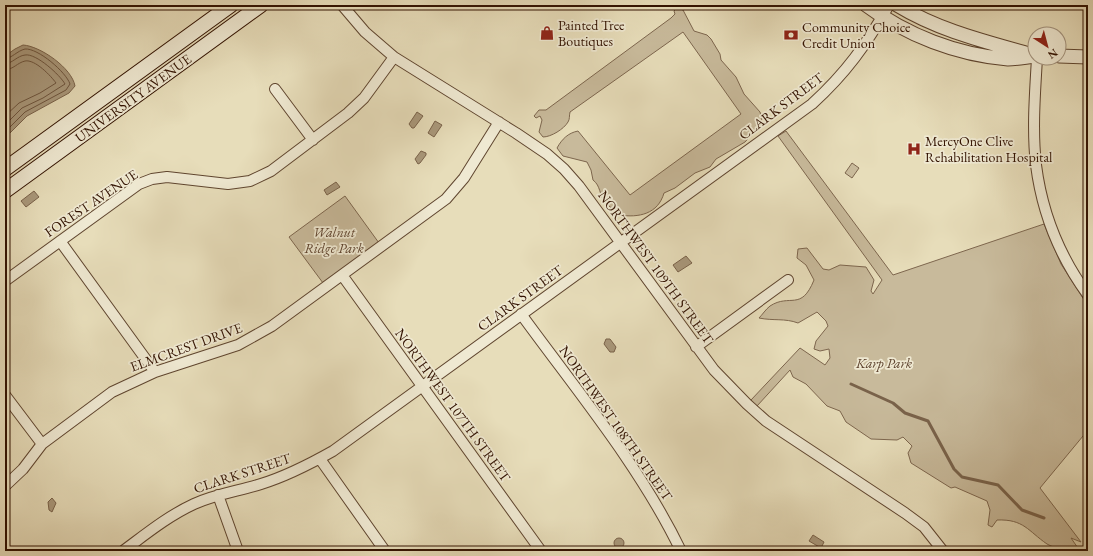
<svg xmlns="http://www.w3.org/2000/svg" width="1093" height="556" viewBox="0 0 1093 556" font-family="'EB Garamond',serif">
	<rect width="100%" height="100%" fill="#e7ddba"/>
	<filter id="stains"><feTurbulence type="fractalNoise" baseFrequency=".005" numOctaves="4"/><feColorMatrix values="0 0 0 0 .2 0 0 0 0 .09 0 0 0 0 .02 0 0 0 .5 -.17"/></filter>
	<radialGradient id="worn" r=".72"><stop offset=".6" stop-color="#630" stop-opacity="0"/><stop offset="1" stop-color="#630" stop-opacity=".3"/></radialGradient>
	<path fill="#c8ba9b" stroke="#7d664e" d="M677 7 683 10 694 31 707 35 711 39 720 54 721 60 736 77 744 94 760 112 762 119 755 131 745 142 716 159 710 167 695 173 675 188 664 193C658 214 639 218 619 215 615 210 609 207 605 202 599 195 601 186 593 180L591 170 587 162 563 156 557 148C562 139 568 133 578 131L630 195 741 114 683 32 570 112C569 116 570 119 568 122 564 129 551 137 543 137L539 132 542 120 540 116 536 118 534 116 539 110H546L671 18 675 14 674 11Z
		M786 131 893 275 1044 224 1061 264 1088 306V430L1040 488 1081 542 1071 538 1080 551C1068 551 1058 550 1047 544 1028 531 1024 519 997 520L992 527 988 525 990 510 987 501 955 487 951 488 911 463 908 453 912 446 903 437 897 440 871 439 846 422 840 411 827 406 806 384 793 377 790 370 757 406 751 400 800 348 825 365 830 358 829 349 820 351 814 349 816 341 828 326 826 321 817 312 798 323C785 318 773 321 759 318 762 315 766 309 770 306 790 293 801 312 814 280L806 265 797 258 798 249 807 248 823 269 829 270 840 265 866 267 874 280 871 291 873 294 882 280 778 136Z
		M852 163 859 168 852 178 845 173Z
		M345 196 379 243 323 283 289 237Z"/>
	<path fill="#a9987b" stroke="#79624a" d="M23 45C40 46 72 68 75 86L69 93 27 116 5 138V56L15 49Z
		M417 112 423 116 414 128H412L409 124Z
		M435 121 442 125 434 137 428 133Z
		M421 151 426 153V155L420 163 418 164 415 159Z
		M336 182 340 187 327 195 324 190Z
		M34 191 39 197 26 207 21 201Z
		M686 256 692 263 678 272 673 265Z
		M606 339H610L616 347 614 352H610L604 344Z
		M52 498 56 503 52 512 49 510 48 502Z
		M813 535 824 542 821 548 809 541Z
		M614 543a5 5 0 1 1 10 0a5 5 0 1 1-10 0Z"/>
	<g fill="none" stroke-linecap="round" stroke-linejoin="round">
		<path stroke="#6e553e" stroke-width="1" d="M5 59C12 58 17 51 25 49 38 48 66 72 70 84L66 90 25 112 5 132
			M5 64C13 63 17 56 25 55 36 53 60 75 65 84L43 98 22 108 5 125
			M5 70C14 69 17 63 25 61 35 59 51 76 56 83L40 93 19 103 5 116"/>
		<path stroke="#79624a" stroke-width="3" d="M851 384 893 403 905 413 928 421 954 469 962 477 998 485 1022 510 1044 518"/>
		<defs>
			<path id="minor" d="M342 5 365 32 394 57 516 133 547 154 564 169 579 186 714 370 747 404 766 421 905 513 924 527 943 551
				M1037 58C1035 93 1032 130 1036 165 1042 212 1060 257 1088 295
				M275 89 313 140
				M60 241 155 372
				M342 275 541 551
				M5 281 139 184 152 179 167 177 228 184 250 181 271 171 348 113 364 98 394 57
				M521 314C577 391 640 466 681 551
				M696 347 788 280
				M5 395 42 444
				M320 459 385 551
				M5 486 23 469 42 444 112 392 155 372 238 345 272 326 446 199 464 178 499 122
				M218 495 238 551
				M123 551C146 534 168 516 194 504 216 494 239 491 261 484 287 476 310 464 333 451L812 104C846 73 866 45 889 5"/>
			<path id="tertiary" d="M866 5C906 35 957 55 1008 59 1016 59 1026 57 1035 56
				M897 5C938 30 983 41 1029 54
				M1059 56 1088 57"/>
			<path id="secondary" d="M5 169 231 5
				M5 191 261 5"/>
		</defs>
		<use href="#minor" stroke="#5f452f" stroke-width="12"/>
		<use href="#tertiary" stroke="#5f452f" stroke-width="15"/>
		<use href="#secondary" stroke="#321201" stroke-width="16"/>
		<use href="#minor" stroke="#efe9d2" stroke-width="10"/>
		<use href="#tertiary" stroke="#efe9d2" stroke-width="13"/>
		<use href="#secondary" stroke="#efe9d2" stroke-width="14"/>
	</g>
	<defs>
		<symbol id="shop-bare" viewBox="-9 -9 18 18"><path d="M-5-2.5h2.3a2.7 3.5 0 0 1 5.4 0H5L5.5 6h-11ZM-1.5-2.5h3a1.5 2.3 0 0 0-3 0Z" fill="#8f2418" stroke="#efe9d2" stroke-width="2.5" paint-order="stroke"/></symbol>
		<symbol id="bank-bare" viewBox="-9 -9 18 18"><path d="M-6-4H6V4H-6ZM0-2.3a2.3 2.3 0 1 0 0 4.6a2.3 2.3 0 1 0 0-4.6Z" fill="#8f2418" stroke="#efe9d2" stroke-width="2.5" paint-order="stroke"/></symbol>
		<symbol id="hospital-bare" viewBox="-9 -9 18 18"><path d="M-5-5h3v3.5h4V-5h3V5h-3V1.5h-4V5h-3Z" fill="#8f2418" stroke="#efe9d2" stroke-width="2.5" paint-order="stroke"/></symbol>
	</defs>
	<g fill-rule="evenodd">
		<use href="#shop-bare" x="537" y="23" width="20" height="20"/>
		<use href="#bank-bare" x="781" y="25" width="20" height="20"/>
		<use href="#hospital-bare" x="904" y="139" width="20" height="20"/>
	</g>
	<g text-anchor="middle" stroke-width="3.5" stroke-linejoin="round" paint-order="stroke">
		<g font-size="14" fill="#321201" stroke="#efe9d2" text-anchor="start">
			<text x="558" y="30">Painted Tree<tspan x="558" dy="16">Boutiques</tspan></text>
			<text x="802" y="32">Community Choice<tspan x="802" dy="16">Credit Union</tspan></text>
			<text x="925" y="146">MercyOne Clive<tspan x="925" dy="16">Rehabilitation Hospital</tspan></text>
		</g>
		<g font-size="14" fill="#321201" stroke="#efe9d2">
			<text transform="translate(133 98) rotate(-36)" y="5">UNIVERSITY AVENUE</text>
			<text transform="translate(781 106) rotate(-37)" y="5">CLARK STREET</text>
			<text transform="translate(91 203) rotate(-34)" y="5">FOREST AVENUE</text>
			<text transform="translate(656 267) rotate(54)" y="5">NORTHWEST 109TH STREET</text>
			<text transform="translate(520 298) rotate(-36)" y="5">CLARK STREET</text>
			<text transform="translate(186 347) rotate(-20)" y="5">ELMCREST DRIVE</text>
			<text transform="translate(453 405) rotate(54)" y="5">NORTHWEST 107TH STREET</text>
			<text transform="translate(616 423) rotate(55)" y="5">NORTHWEST 108TH STREET</text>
			<text transform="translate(242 473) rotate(-18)" y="5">CLARK STREET</text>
		</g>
		<g font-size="14" font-style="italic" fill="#5f442f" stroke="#efe9d2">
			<text x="334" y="237">Walnut<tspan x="334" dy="16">Ridge Park</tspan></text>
			<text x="884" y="368">Karp Park</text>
		</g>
	</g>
	<rect width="1093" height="556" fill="none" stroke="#e7ddba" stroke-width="20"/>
	<rect x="6" y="6" width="1081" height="544" fill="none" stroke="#321201" stroke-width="2"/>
	<rect x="10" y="10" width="1073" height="536" fill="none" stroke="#321201"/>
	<g transform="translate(1047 46) rotate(144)"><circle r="19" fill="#efe9d2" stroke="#a3937e"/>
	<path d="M0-3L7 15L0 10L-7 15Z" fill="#8f2418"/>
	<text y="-6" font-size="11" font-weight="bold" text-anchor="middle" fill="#321201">N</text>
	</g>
	<rect width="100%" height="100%" filter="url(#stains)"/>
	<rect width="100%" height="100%" fill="url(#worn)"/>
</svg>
